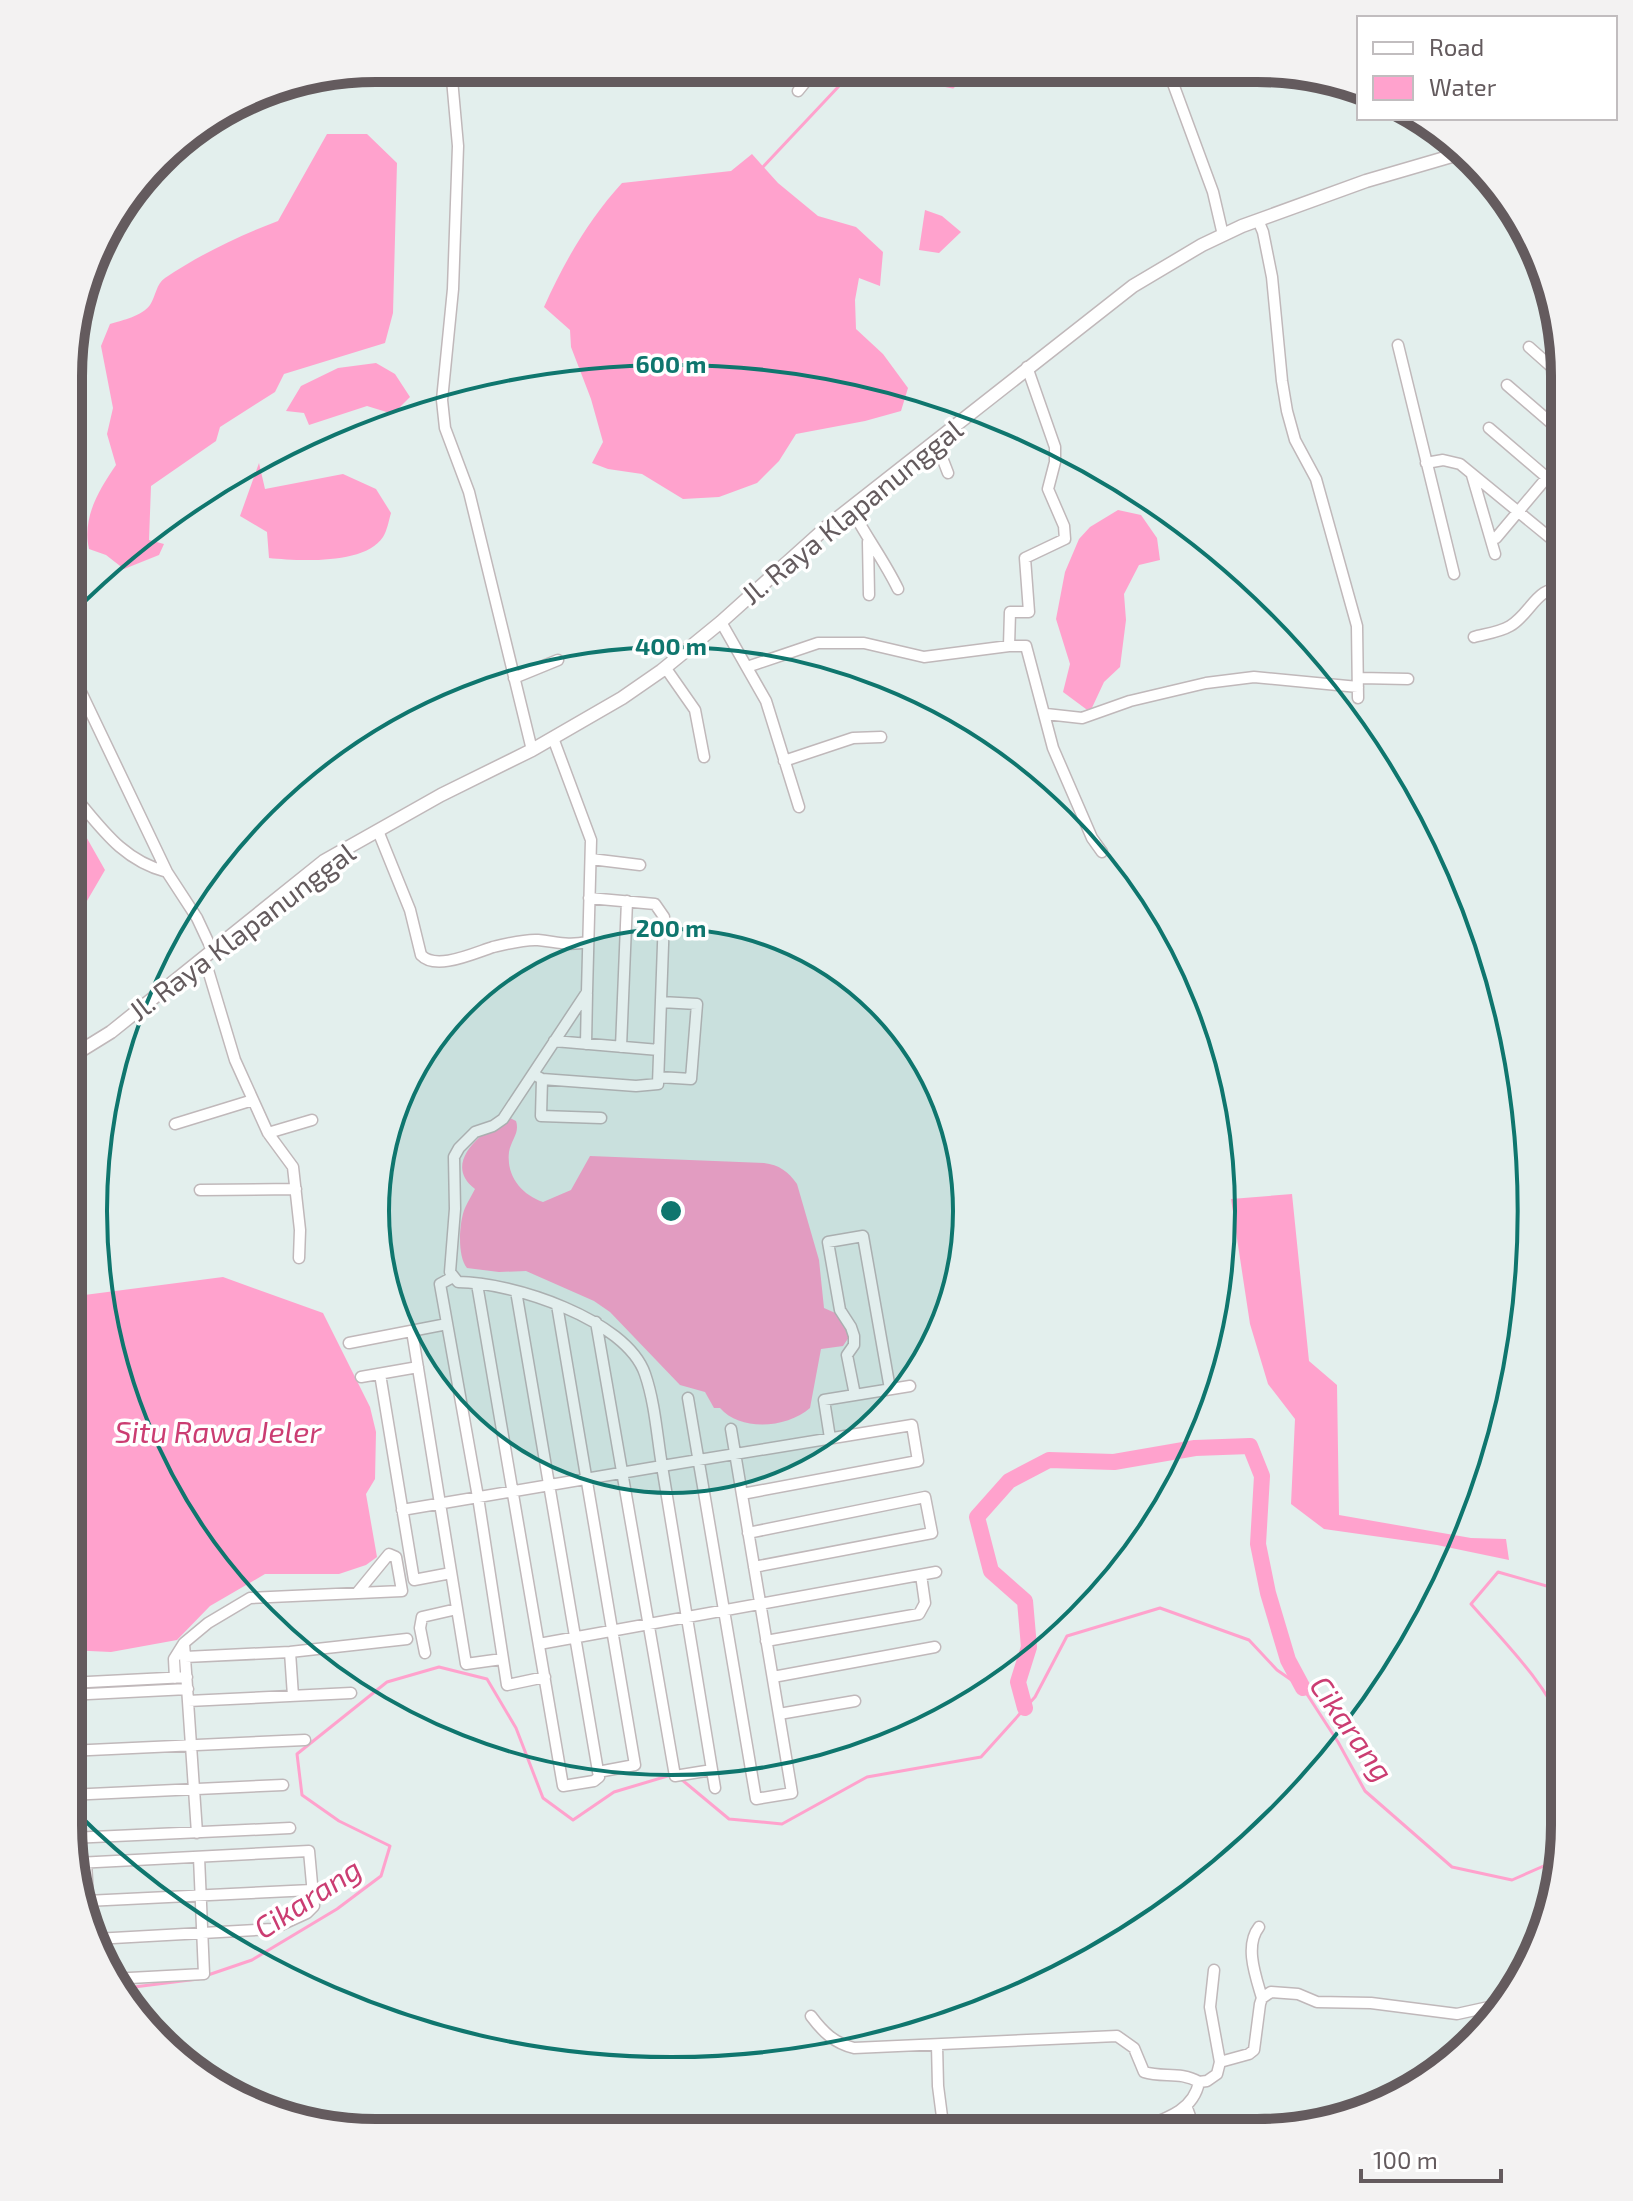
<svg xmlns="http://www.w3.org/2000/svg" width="1633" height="2201" viewBox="0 0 1633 2201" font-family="'Exo 2',sans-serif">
	<rect width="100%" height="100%" fill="#e3efed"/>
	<path fill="#ffa2cd" d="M327 134H367L397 163 393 313 385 343 284 374 275 392 220 427 216 441 151 486 149 540 164 544 159 555 124 569 106 555 89 549C82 517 99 490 116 465L107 434 113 408 101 346 110 324C123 320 142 316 150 305 156 296 156 284 165 278 201 254 238 236 278 221Z
		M752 154 778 183 818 216 856 227 883 252 880 286 859 278 855 300 856 329 883 354 908 388 901 411 865 421 796 434 779 461 757 483 719 497 683 499 642 474 608 469 592 463 603 442 591 399 571 347 570 330 544 307C564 262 589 219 622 183L731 171Z
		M925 210 942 216 961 232 939 253 919 250Z
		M376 363 395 374 410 397 393 414 367 406 309 425 304 413 286 411 301 386 338 368Z
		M259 463 265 489 343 474 376 489 391 513C389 520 387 531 383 537 365 565 298 561 269 558L267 532 240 516Z
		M1118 510 1141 515 1157 538 1160 560 1139 565 1124 594 1126 620 1120 667 1104 682 1090 712 1063 692 1070 664 1056 619 1065 572 1079 539 1090 527Z
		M70 817 84 833 105 870 70 930Z
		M510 1118 516 1121C520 1133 511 1140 509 1152 506 1176 522 1195 543 1202L571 1190 590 1156 764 1163C779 1165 788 1171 797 1184L819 1260 824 1308 842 1316 849 1337 843 1346 821 1349 810 1408C787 1428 741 1432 720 1408H714L705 1392 680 1385 610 1312 594 1301 526 1271 499 1272 467 1268C457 1256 459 1222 465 1208 468 1201 472 1195 475 1189 440 1163 485 1128 510 1118Z
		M1292 1194 1309 1361 1337 1385 1339 1515 1471 1538 1506 1539 1509 1560 1437 1545 1324 1529 1291 1504 1295 1419 1268 1384 1250 1324 1231 1199Z
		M223 1277 323 1313 370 1407 376 1432 375 1479 366 1494 377 1557 366 1565 339 1574H265L210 1606 177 1640 111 1652 68 1650 69 1297Z"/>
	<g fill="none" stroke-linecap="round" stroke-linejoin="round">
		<path stroke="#ffa2cd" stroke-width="3" d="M906 70 923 81 953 87 964 70
			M762 168 855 69
			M1564 1728C1545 1682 1504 1642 1471 1604L1498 1572 1564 1591
			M681 1779 729 1819 782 1824 867 1777 981 1757 1035 1697 1067 1636 1160 1608 1249 1640 1277 1670 1303 1688 1338 1742 1365 1791 1452 1867 1512 1880 1562 1858
			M208 1975 252 1960 337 1909 381 1876 390 1846 339 1821 302 1795 297 1754 387 1682 439 1667 487 1679 516 1728 543 1798 573 1820 614 1792 671 1775
			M118 1989 198 1979"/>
		<path stroke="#ffa2cd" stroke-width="16" d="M1025 1708 1018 1682 1029 1647 1025 1601 991 1571 977 1517 1009 1481 1049 1460 1114 1462 1195 1448 1250 1446 1262 1476 1258 1544 1268 1593 1288 1660 1303 1688"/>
		<defs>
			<path id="minor" d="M451 68 458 146 453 289 442 400 445 428 469 492 532 750
				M532 68V79
				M755 69H756
				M1168 70 1213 192 1223 235
				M798 91 816 69
				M277 95 306 80
				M1258 220 1263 232 1272 277 1282 381 1287 411 1295 440 1316 479 1357 626 1358 698
				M1543 280 1541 291 1548 305
				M1398 345 1454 574
				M1529 347 1565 379
				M1507 385 1565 435
				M1489 428 1565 493
				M936 442 948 473
				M1426 463 1443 460 1460 464 1565 550
				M1472 475 1495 554
				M851 508C866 537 884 560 898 589
				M1496 538 1565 456
				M868 542 869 595
				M721 622 766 701 799 807
				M1474 637C1485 634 1500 632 1510 626 1531 614 1537 584 1565 589
				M1009 646 1010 612H1029L1025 558 1065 539 1064 526 1048 489 1055 462V447L1027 367
				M747 667 818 643H864L924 657 1009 646H1026L1053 748 1092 838 1102 852
				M70 669 167 872 197 918 212 950
				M661 671 667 670 695 710 704 757
				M514 678 558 660
				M1360 678 1408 679
				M1046 714 1082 718 1130 701 1206 683 1254 677 1358 687
				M553 738 591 840 587 992 503 1119 493 1126 475 1132 459 1148 454 1157 455 1209 450 1272 458 1282C511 1282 626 1319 645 1374 655 1403 657 1436 662 1466L912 1425 918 1461 742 1494
				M784 761 853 738 881 737
				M70 791C100 826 121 860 167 872
				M378 831 410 910 421 955C436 971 474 953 493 947 507 944 523 939 538 940 558 942 566 946 588 942
				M591 859 640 865
				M199 961 208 970 235 1060 268 1133 293 1167 300 1230 299 1258
				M554 1041 659 1050
				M586 1044 587 994
				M621 1047 627 901
				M533 1074 542 1079 636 1086 658 1084 664 917 655 904 589 898
				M659 1077 691 1079 697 1004 661 1002
				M542 1079 541 1116 601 1118
				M175 1124 253 1100
				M268 1133 312 1120
				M200 1190 296 1189
				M453 1277 440 1284 478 1497 507 1685 545 1677
				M477 1284 563 1786 594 1781 599 1777 516 1291
				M557 1305 635 1765 598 1772
				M596 1322 675 1776 712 1770
				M412 1331 466 1664 502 1659
				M349 1343 447 1324
				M380 1374 414 1580 451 1573
				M361 1377 418 1367
				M855 1395 847 1355 854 1345V1336L851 1327 840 1310 828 1242 863 1236 890 1389
				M688 1398 756 1799 792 1793 731 1429
				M830 1438 824 1400 910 1386
				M402 1510 662 1466 715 1788
				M748 1533 925 1497 932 1533 754 1567
				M766 1641 919 1614 925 1603 921 1575
				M539 1644 936 1572
				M290 1652 293 1696
				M425 1653 420 1628 422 1617 457 1609
				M185 1657 290 1652 407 1639
				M773 1677 935 1647
				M175 1678 174 1659 184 1643
				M68 1683 187 1677
				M68 1695 188 1689
				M188 1701 351 1693
				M779 1714 855 1701
				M68 1751 305 1740
				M77 1751 80 1838
				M68 1795 283 1785
				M197 1833 184 1643 208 1623 250 1598 402 1591 396 1557 389 1554 357 1593
				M71 1838 290 1828
				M77 1863 309 1851 314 1906 307 1913 272 1929 95 1939
				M86 1863 89 1914
				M86 1901 312 1890
				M1259 1927C1244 1946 1256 1977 1262 1998
				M1214 1970 1210 2007 1220 2062
				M111 1979 204 1974 199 1857
				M811 2016C823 2032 834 2043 854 2048L1117 2036 1134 2048 1144 2072C1163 2078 1180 2071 1199 2082
				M937 2045 938 2086 944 2132
				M1187 2108 1196 2133
				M1129 2133C1156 2121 1193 2115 1199 2082L1207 2081 1217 2074 1220 2062 1249 2054 1254 2050 1260 2004 1262 1998 1271 1992 1298 1994 1317 2002 1371 2003 1457 2014 1507 2003"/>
			<path id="tertiary" d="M69 1058 111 1032 324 861 441 795 532 750 622 698 661 671 721 622 830 524 1133 286 1202 245 1242 226 1366 181 1462 153"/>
		</defs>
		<use href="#minor" stroke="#c0b8ba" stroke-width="13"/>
		<use href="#tertiary" stroke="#c0b8ba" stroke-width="15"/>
		<use href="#minor" stroke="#fff" stroke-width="10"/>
		<use href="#tertiary" stroke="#fff" stroke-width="12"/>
	</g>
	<circle cx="671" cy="1211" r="282" fill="#0f766e" fill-opacity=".12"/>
	<g fill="none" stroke="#0f766e" stroke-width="4">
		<circle cx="671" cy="1211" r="282"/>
		<circle cx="671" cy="1211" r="564"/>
		<path d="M73 613A846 846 0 1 1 73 1809"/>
	</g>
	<g text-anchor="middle" stroke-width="7" stroke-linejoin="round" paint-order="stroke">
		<g font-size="28" fill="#645b5e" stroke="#fff">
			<text transform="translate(852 512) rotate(-39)" y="10">Jl. Raya Klapanunggal</text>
			<text transform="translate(242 932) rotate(-37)" y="10">Jl. Raya Klapanunggal</text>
		</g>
		<g font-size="30" font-style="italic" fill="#cb3d72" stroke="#fff">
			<text x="218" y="1443">Situ Rawa Jeler</text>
			<text transform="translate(1351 1729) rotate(55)" y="10">Cikarang</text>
			<text transform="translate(308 1899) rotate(-33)" y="10">Cikarang</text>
		</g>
	</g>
	<path d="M0 0H1633V2201H0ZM376 82H1257A294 294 0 0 1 1551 376V1825A294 294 0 0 1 1257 2119H376A294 294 0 0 1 82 1825V376A294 294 0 0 1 376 82Z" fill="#f3f2f2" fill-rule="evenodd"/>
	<path fill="none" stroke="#645b5e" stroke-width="10" d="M376 82H1257A294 294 0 0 1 1551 376V1825A294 294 0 0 1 1257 2119H376A294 294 0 0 1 82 1825V376A294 294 0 0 1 376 82Z"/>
	<circle cx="671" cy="1211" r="12" fill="#0f766e" stroke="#fff" stroke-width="4"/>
	<g font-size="24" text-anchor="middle" font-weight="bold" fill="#0f766e" stroke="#fff" stroke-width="7" stroke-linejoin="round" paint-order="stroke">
		<text x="671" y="373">600 m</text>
		<text x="671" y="655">400 m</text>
		<text x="671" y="937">200 m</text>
	</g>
	<rect x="1357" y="16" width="260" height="104" fill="#ffffff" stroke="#c1bdbf" stroke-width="2"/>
	<rect x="1373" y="42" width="40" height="12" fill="#ffffff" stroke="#c1bdbf" stroke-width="2"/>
	<text x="1429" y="56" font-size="24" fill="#645b5e">Road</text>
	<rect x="1373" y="76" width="40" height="24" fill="#ffa2cd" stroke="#c1bdbf" stroke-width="2"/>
	<text x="1429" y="96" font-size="24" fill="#645b5e">Water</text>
	<path d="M1361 2169v12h140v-12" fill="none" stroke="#645b5e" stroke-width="4"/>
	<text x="1373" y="2169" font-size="24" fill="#645b5e" stroke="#ffffff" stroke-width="6" paint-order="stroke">100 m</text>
</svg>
